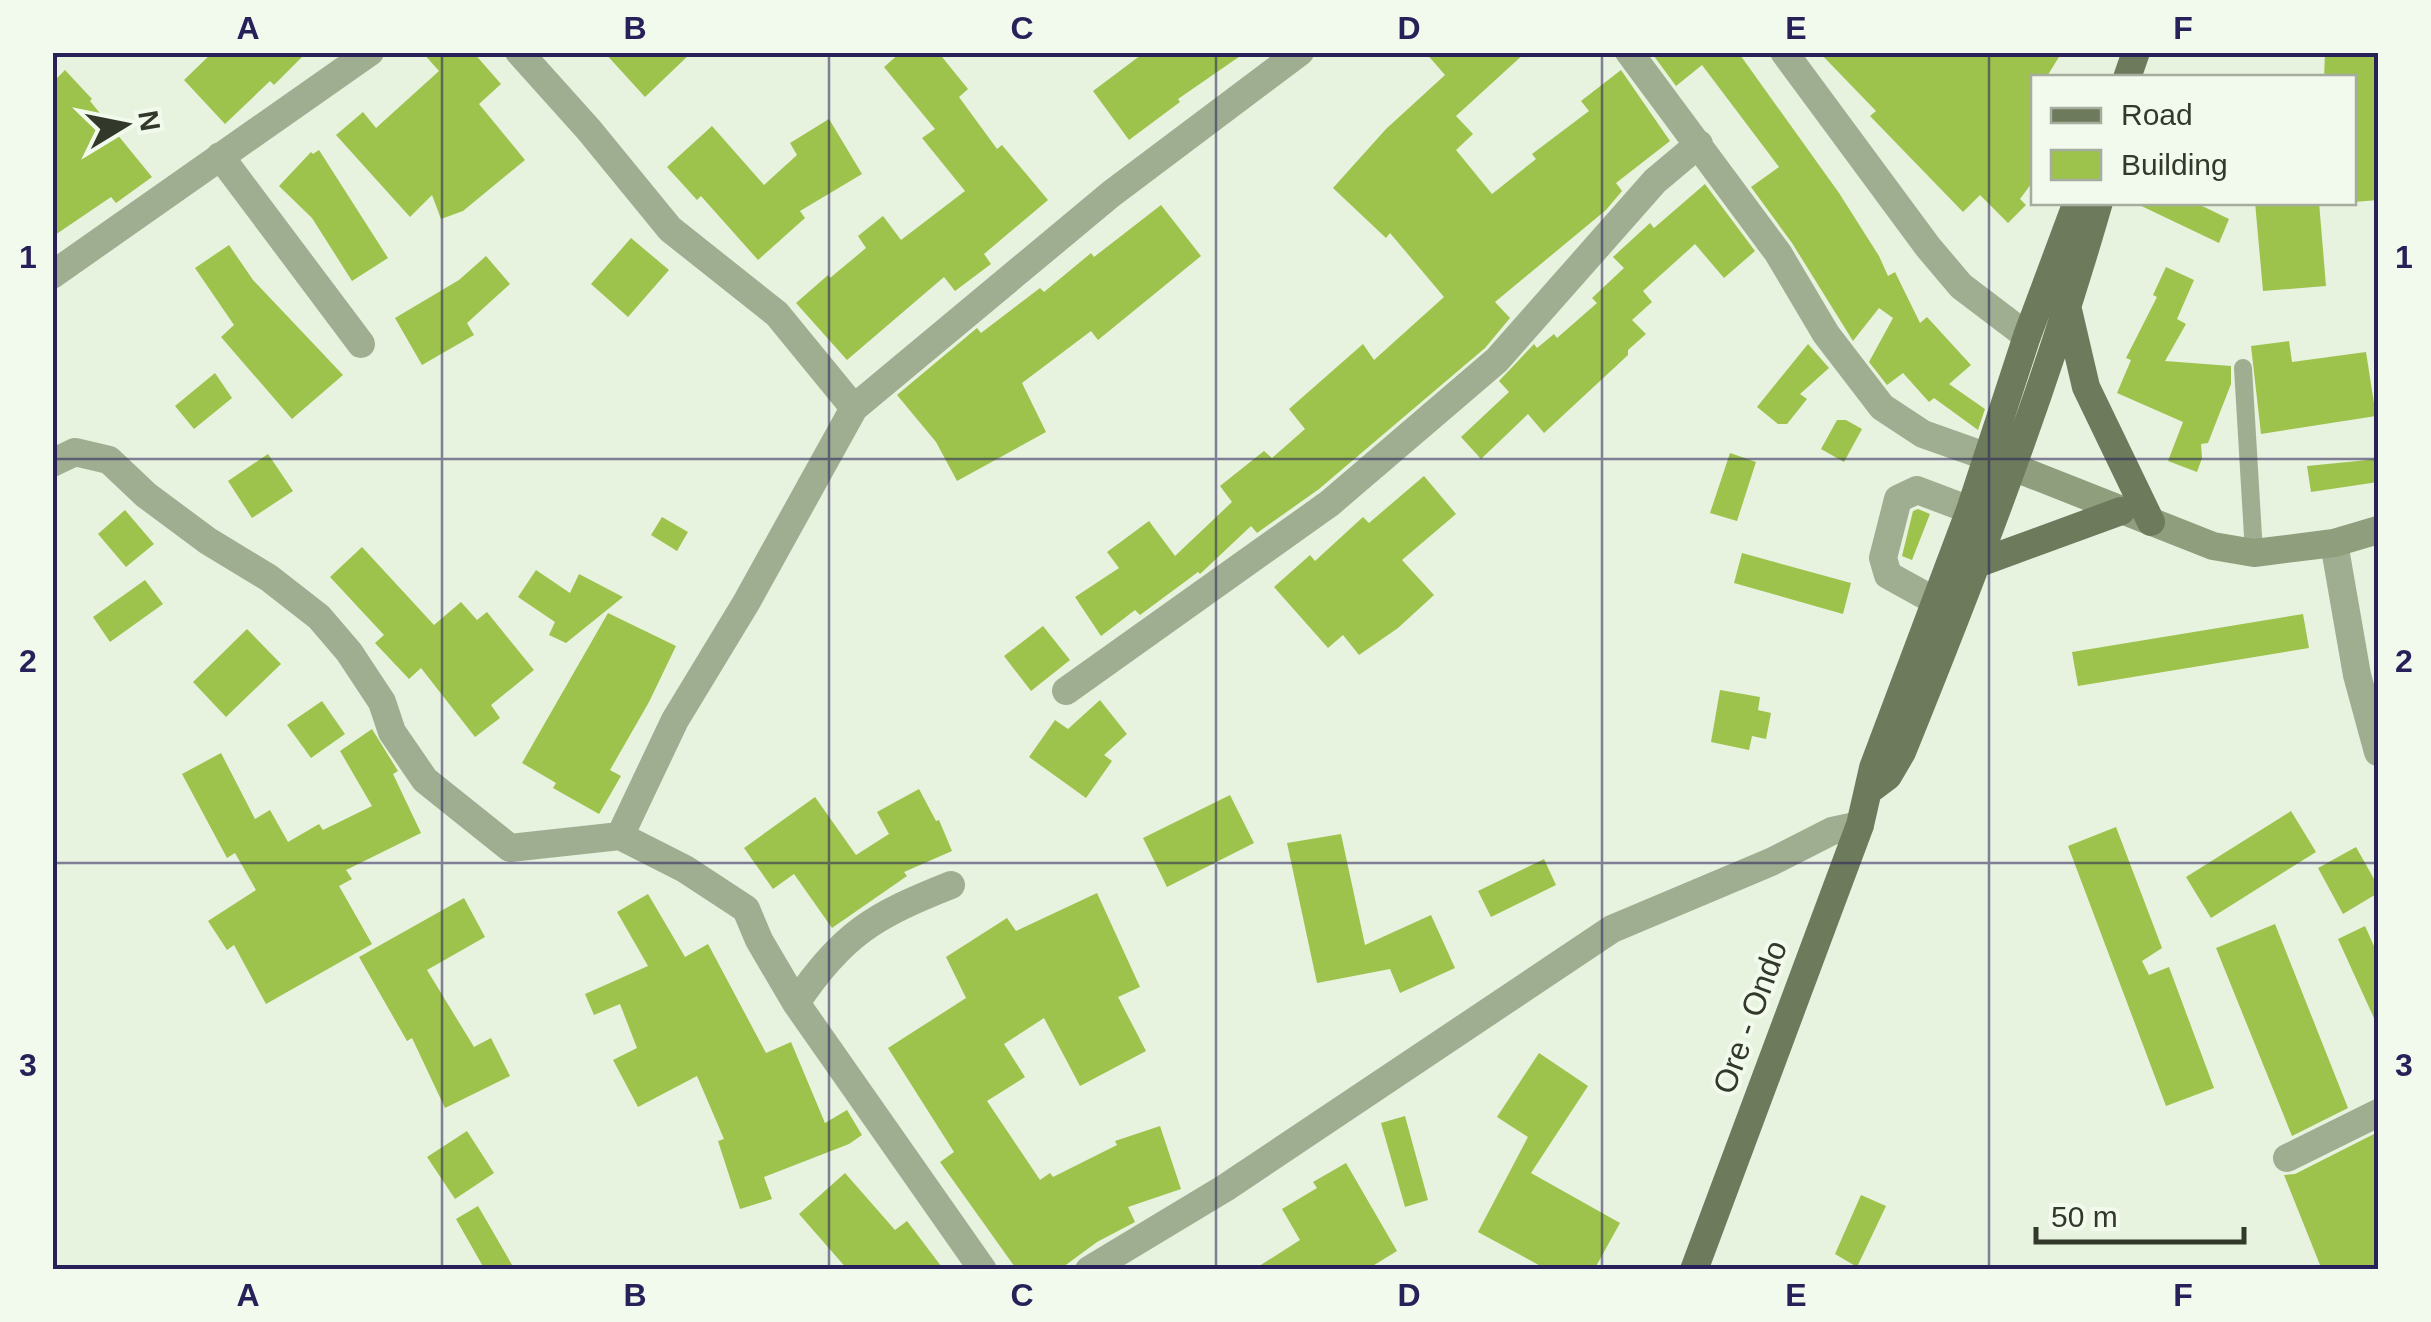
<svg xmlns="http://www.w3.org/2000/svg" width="2431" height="1322" viewBox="0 0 2431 1322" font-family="Arial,sans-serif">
	<rect width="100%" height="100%" fill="#e7f2df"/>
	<path fill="#9dc34d" d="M213 52H307L274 85 270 81 225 124 184 80Z
		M422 52H473L501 84 479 104 525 160 463 211 441 219 432 195 410 217 336 135 363 112 376 128 439 71Z
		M604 52H692L645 97Z
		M901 52H938L968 89 959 97 997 149 1002 145 1048 200 984 254 991 264 955 291 944 277 847 360 796 303 828 275 830 278 866 248 858 236 883 216 901 240 965 191 922 138 935 129 884 67Z
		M1145 52H1246L1178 99 1180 102 1129 140 1093 91Z
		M1425 52H1526L1456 116 1473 134 1456 150 1492 194 1536 159 1532 154 1589 111 1581 101 1621 70 1670 141 1616 183 1622 191 1606 210 1495 302 1510 318 1485 348 1319 489 1257 533 1251 526 1200 574 1198 572 1140 615 1135 610 1101 636 1075 597 1119 568 1107 552 1149 521 1175 556 1232 502 1220 486 1264 451 1272 458 1305 429 1289 409 1363 344 1374 360 1444 297 1390 233 1386 238 1333 188 1386 129 1445 75Z
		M1651 52H1738L1839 193 1879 256 1888 276 1895 272 1920 323 1927 317 1971 365 1949 384 1985 409 1978 430 1934 398 1929 402 1903 373 1887 385 1869 362 1893 318 1879 308 1853 341 1792 243 1751 187 1779 167 1702 65 1676 86Z
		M1819 52H2062L2046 78H2034V180L2020 199 2026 205 2008 223 1980 195 1963 212 1870 116 1876 111Z
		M2325 52 2378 53V200L2354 202V78H2324Z
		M65 70 92 99 90 101 152 177 116 203 111 197 52 237V83Z
		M829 119 862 174 800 211 805 218 758 260 701 196 697 200 667 167 712 126 764 185 797 155 790 143Z
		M319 150 388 258 352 281 312 218 279 186 311 152 313 154Z
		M1705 184 1755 251 1724 278 1695 244 1643 291 1652 302 1632 320 1646 334 1628 350V355L1544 433 1528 414 1481 459 1461 437 1509 392 1499 381 1534 344 1537 348 1554 334 1557 338 1597 303 1592 298 1624 268 1613 257 1650 223 1654 228Z
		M2133 202H2194L2229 219 2219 243Z
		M2255 202H2319L2326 286 2263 291Z
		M1161 205 1201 256 1098 340 1091 331 1022 383 1046 432 957 481 936 442 897 395 977 328 981 333 1040 288 1044 292 1091 253 1094 257Z
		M631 238 669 270 628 317 591 284Z
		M229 245 253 280 343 375 292 419 221 337 234 325 195 268Z
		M486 256 510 284 467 323 474 335 422 365 395 318 459 280Z
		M2166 267 2194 280 2177 319 2186 324 2165 361 2231 366V384L2208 443 2201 444 2202 458 2197 472 2168 461 2183 422 2117 393 2131 360 2126 358 2157 297 2153 295Z
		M2289 341 2292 362 2366 352 2376 416 2261 434 2251 346Z
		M1808 344 1829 368 1800 394 1807 399 1787 424H1778L1757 407Z
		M215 373 232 398 194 429 175 406Z
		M1837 420H1846L1862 429 1844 462 1821 449Z
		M1730 453 1756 462 1737 521 1710 513Z
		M268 454 293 491 252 518 228 481Z
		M2378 459V482L2311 492 2307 466Z
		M1424 476 1456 514 1402 560 1434 595 1398 628 1359 655 1343 635 1328 648 1274 587 1310 555 1315 561 1363 517 1369 523Z
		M1918 509 1930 514 1912 560 1902 556 1913 511Z
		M125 510 154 544 126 567 98 534Z
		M662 517 688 532 677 551 651 535Z
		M362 547 434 625 461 602 477 620 487 612 534 670 491 705 500 718 475 737 421 668 409 679 375 643 384 635 330 577Z
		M1742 553 1851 583 1843 614 1734 583Z
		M536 570 570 593 579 574 623 597 566 643 549 635 555 622 518 597Z
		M145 580 163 604 110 642 93 617Z
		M608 613 676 646 649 702 610 770 621 776 599 814 553 788 556 783 522 763Z
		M2303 614 2309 648 2078 686 2072 652Z
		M1043 626 1070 660 1031 691 1004 656Z
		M247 629 281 664 226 717 193 682Z
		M1720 690 1760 697 1758 710 1771 713 1766 739 1752 736 1749 750 1711 742Z
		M1100 700 1127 734 1104 755 1112 761 1086 798 1029 757 1055 720 1068 729Z
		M322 701 345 734 311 758 287 725Z
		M372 729 398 771 393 774 421 833 346 870 352 879 339 886 372 944 266 1004 234 945 227 950 208 921 256 890 235 853 227 858 182 774 221 753 255 819 270 810 288 842 319 824 323 830 372 806 340 751Z
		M919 789 936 821 939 820 952 851 904 872 907 876 832 928 794 874 773 889 744 848 815 797 856 855 889 834 877 812Z
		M1230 795 1254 843 1167 887 1143 838Z
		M2291 811 2316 852 2211 918 2186 877Z
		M2116 827 2162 948 2142 961 2149 975 2169 967 2214 1088 2166 1106 2068 846Z
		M1341 834 1365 945 1431 915 1455 968 1400 993 1390 969 1317 983 1287 843Z
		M2356 847 2378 886V893L2343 914 2318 868Z
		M1544 859 1556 885 1491 917 1478 891Z
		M1097 893 1140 987 1118 997 1146 1051 1080 1086 1044 1018 1004 1044 1025 1077 987 1101 1040 1180 1050 1173 1053 1177 1117 1145 1115 1141 1160 1126 1181 1189 1128 1207 1135 1222 1097 1242 1059 1270H1017L940 1162 954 1152 888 1048 966 998 946 957 1007 918 1016 931Z
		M648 894 685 957 708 944 766 1053 791 1042 825 1123 847 1110 862 1135 849 1144 764 1177 772 1199 740 1209 718 1141 724 1139 697 1076 638 1107 613 1060 637 1048 620 1004 594 1015 585 994 648 966 617 912Z
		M464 898 485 937 427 970 474 1047 491 1038 510 1076 445 1108 412 1038 407 1041 359 957Z
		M2275 924 2348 1108 2292 1136 2216 948Z
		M2365 926 2378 955V1027L2338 939Z
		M1539 1053 1588 1086 1531 1173 1620 1223 1594 1270H1548L1478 1232 1528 1137 1497 1117Z
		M1405 1116 1428 1200 1405 1207 1381 1123Z
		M467 1131 494 1173 455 1199 427 1157Z
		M2378 1132V1270H2322L2284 1175 2295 1174Z
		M1346 1163 1397 1251 1366 1270H1253L1300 1240 1282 1209 1317 1188 1313 1182Z
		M845 1173 895 1230 907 1221 944 1270H848L799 1214Z
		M1861 1195 1886 1206 1857 1267 1835 1254Z
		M478 1206 515 1270H485L456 1219Z"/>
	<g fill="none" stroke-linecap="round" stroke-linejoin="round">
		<path stroke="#9fae91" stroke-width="18" d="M2243 368 2254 553"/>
		<path stroke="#9fae91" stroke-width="28" d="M519 52 589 130 670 229 777 314 854 408
			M1629 52 1778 253 1826 334 1882 407 1923 434 1988 457
			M1784 52 1928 247 1961 286 2027 336
			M220 156 361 344
			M52 275 370 52
			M52 463 75 452 109 460 146 495 208 541 269 578 319 617 349 652 382 702 392 732 425 780 510 848 620 836 675 720 746 603 854 408 1111 194 1300 52
			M2334 543 2357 675 2378 752
			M1935 601 1888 575 1883 558 1898 499 1917 490 1970 510
			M1066 691 1330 503 1497 360 1655 181 1699 144
			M620 836 685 869 746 909 759 940 796 1003 983 1270
			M796 1003C842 934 875 915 951 885
			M2287 1158 2378 1113
			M1089 1270 1225 1188 1612 929 1771 862 1832 831 1860 825"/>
		<path stroke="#8f9e7c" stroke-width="28" d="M1990 458 2213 546 2254 553 2334 543 2378 530"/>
		<path stroke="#6e7a5c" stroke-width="28" d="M2127 78 2136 52
			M2068 310 2086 387 2151 522
			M1979 563 2121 511
			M1872 788 1888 776 1902 752C1975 572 2045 390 2099 202
			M1694 1270 1860 825 1873 768 1970 510 2027 336 2077 202"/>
	</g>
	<path fill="none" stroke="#282059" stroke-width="2.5" stroke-opacity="0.55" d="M442 52V1270M829 52V1270M1216 52V1270M1602 52V1270M1989 52V1270M52 459H2378M52 863H2378"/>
	<g text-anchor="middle" stroke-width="8" stroke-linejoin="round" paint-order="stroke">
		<g font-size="32" fill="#33392a" stroke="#f1faec">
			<text transform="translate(1750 1017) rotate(-70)" y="11">Ore - Ondo</text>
		</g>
	</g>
	<rect width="2431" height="1322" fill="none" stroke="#f1faec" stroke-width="110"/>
	<rect x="2031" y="75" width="325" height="130" fill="#f1faec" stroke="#a5ad9e" stroke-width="2.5"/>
	<rect x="2051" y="108" width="50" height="15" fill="#6e7a5c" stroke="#a5ad9e" stroke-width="2.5"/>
	<text x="2121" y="125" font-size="30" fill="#33392a">Road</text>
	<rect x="2051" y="150" width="50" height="30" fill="#9dc34d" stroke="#a5ad9e" stroke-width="2.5"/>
	<text x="2121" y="175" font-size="30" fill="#33392a">Building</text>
	<g transform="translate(125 125) rotate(80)" stroke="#f1faec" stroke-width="8" paint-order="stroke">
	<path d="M0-8L18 38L0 25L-18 38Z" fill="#33392a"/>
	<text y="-15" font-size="28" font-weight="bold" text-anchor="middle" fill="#33392a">N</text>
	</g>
	<path d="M2036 1227v15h208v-15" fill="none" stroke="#33392a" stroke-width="5"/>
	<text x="2051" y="1227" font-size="30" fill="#33392a" stroke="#f1faec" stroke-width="8" paint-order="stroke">50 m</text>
	<rect x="55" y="55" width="2321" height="1212" fill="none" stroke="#282059" stroke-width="4"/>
	<g font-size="32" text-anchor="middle" font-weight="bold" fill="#282059">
		<text x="248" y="39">A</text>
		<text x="635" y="39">B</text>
		<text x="1022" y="39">C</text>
		<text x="1409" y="39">D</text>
		<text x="1796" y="39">E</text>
		<text x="2183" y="39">F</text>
		<text x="28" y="268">1</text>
		<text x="2404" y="268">1</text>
		<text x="28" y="672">2</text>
		<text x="2404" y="672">2</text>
		<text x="28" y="1076">3</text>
		<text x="2404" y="1076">3</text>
		<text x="248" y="1306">A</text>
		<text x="635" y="1306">B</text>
		<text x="1022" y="1306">C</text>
		<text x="1409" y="1306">D</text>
		<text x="1796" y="1306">E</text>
		<text x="2183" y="1306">F</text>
	</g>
</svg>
